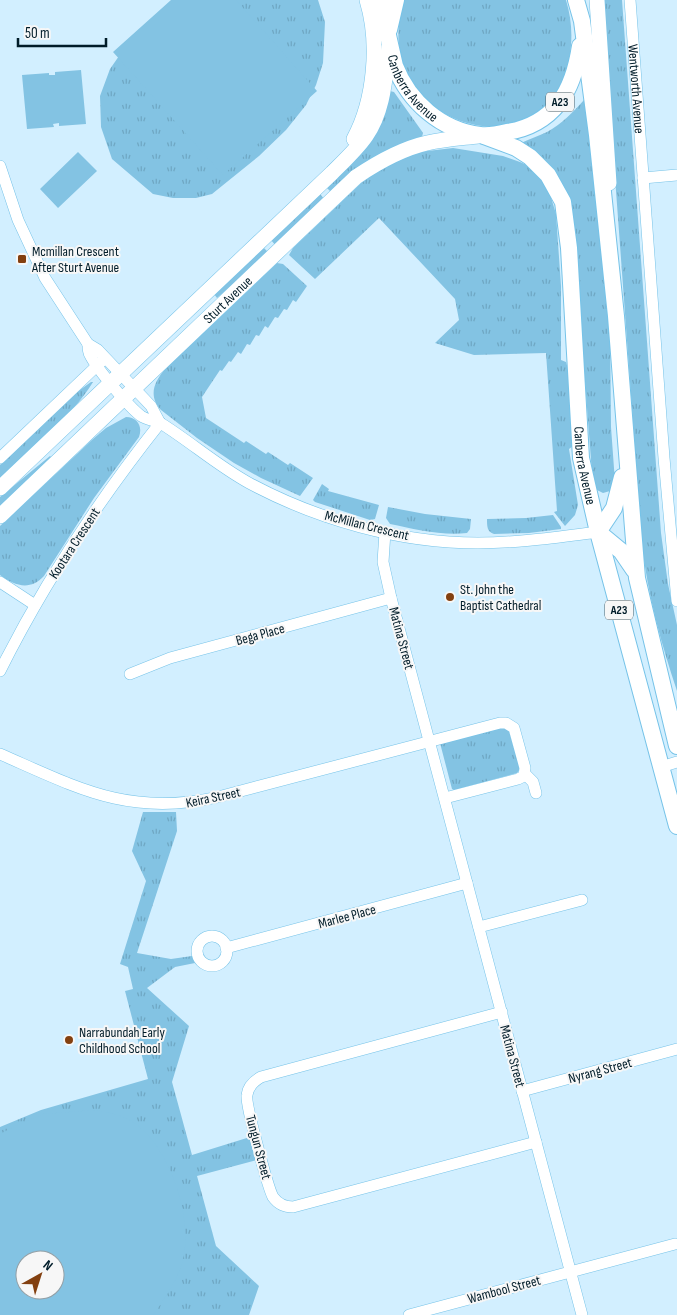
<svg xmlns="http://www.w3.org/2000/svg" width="677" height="1315" viewBox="0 0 677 1315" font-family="'Sofia Sans Condensed',sans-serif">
	<defs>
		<pattern id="grass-tufts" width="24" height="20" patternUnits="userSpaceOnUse" patternTransform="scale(1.25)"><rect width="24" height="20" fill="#83c3e3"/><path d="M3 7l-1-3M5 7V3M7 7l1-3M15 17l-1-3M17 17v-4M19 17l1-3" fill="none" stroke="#6fa7c3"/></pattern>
	</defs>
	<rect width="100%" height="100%" fill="#d2efff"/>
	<path fill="url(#grass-tufts)" fill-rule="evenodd" d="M175 0H318L325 22 323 63 316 85 306 105 286 130 259 156 212 194 196 198H173L153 194 112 159 101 127 100 96 110 69 128 43Z
		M404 0H566C572 20 573 39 569 60 547 180 364 125 404 0Z
		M602 0H622L661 533 668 584 677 625V691C661 643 648 596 642 545Z
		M390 91 394 92 421 130 423 133 422 137 332 193 326 187C342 171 366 152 377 132 384 120 387 105 390 91Z
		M584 100 592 146 610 326 611 427 615 482 610 491 603 493 597 490 595 487 592 473 573 224 521 143C529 139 539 136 547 132 562 124 573 112 584 100Z
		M453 148 503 156 520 162 529 166 540 176 550 194 556 214 561 286V360L566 362 568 369 573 446 569 449 578 505 575 515 565 526 554 512 557 511 546 353 474 355 435 343 459 320 455 299 379 218 315 279 289 255 293 248 361 183 389 163 419 152Z
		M320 194 325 200 276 246 271 240Z
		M263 247 269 253 217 298 214 294Z
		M277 263 283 264 307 286 296 302 293 300 287 310 284 309 278 318 275 317 268 328 265 326 259 336 256 335 250 345 247 344 241 354 238 352 231 362 229 361 222 371 220 370 202 397 206 418 244 443 246 441 266 454 268 452 288 465 290 463 313 478 300 496 261 478 234 463 197 438 161 410C148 396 154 382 165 369Z
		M91 382H93C71 418 31 449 0 478V465L77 392Z
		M126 417C137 417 143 426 139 437L94 498 44 576C30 591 15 586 0 575V526L93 439 106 428Z
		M50 456 52 458 0 508V497Z
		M322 484 329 489 328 491 379 505 375 519 370 520 315 502 313 500Z
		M388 507 425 514 471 519 470 529 467 533C442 536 414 529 390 524L386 518Z
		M553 515 561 527V529L529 533 494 534C487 532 487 526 487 519L526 518Z
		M500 727 508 728 520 769 517 773 454 790 452 789 440 743Z
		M143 812H176L177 831 137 953 171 959 192 956 195 963 175 967 147 988 189 1026 172 1082 192 1155 250 1137 257 1160 197 1176 216 1246 259 1286 249 1315H0V1127L41 1110 148 1079 125 991 133 989 128 967 120 964 146 881 132 851ZM25 1260H55V1290H25Z"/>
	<path fill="#83c3e3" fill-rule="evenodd" d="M171 0H236L317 91 223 175 113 52Z
		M81 70 86 124 59 126V123L53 124 54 127 27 129 22 75 49 73V75H55V72Z
		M78 152 97 171 58 208 40 189Z
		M95 1110C106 1112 118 1114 128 1119 166 1139 189 1206 185 1247 183 1272 167 1296 153 1315H0V1134L15 1126 43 1114ZM25 1260H55V1290H25Z"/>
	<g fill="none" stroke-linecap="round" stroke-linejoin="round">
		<defs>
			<g id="minor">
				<path id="s1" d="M630 0 664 458 677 601"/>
				<path d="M0 166 18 220 45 278 88 344 98 350 151 406 160 423"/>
				<path d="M643 178 677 175"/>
				<path d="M88 344C88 348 88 352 90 355 97 369 129 407 141 416 147 420 155 420 162 424 192 443 218 466 249 483 318 520 400 543 478 543 518 543 558 537 598 532"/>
				<path d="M0 458 102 361"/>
				<path d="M385 532 383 562 391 598 582 1315"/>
				<path d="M0 582 35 605"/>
				<path d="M0 671C44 583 99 500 160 423"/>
				<path d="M130 674 170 658 391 598"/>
				<path d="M0 754C78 788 129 817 218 797L500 723H506L514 728 525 768 524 776 518 779 445 798"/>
				<path d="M661 767 677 762"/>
				<path d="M525 774 533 782 536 793"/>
				<path d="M479 927 582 900"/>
				<circle cx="212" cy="951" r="15"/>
				<path d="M226 948 467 883"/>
				<path d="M502 1012 261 1077C254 1081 248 1087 247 1095 245 1103 268 1188 273 1197 278 1204 285 1207 293 1207L536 1142"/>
				<path d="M522 1091 677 1049"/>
				<path d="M409 1315 675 1244"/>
			</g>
			<g id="major">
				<path d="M597 0 609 183"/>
				<path d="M354 139C375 100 380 43 367 0"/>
				<path d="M0 488 332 173C344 161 357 149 366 136 384 110 385 77 389 47"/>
				<path id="s2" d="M0 516 356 177C378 162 401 149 427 143 444 139 461 138 478 136"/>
			</g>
			<g id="highway">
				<path id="s3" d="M380 0 395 66C409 102 441 130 480 135 489 136 499 134 507 132 528 129 546 119 559 103 572 86 577 66 580 46"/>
				<path d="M576 0 582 21 597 135 616 316 637 578 677 746"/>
				<path d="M389 30 396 0"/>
				<path id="s4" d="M484 136 516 148 530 157 548 175 563 202 569 248 581 458 598 532 677 826"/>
				<path d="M598 532 614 508 622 477"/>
				<path d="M598 532 621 551 634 570"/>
			</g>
		</defs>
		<use href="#minor" stroke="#76c3e8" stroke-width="12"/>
		<use href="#major" stroke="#76c3e8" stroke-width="16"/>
		<use href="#highway" stroke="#76c3e8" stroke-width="18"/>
		<use href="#minor" stroke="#fff" stroke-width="11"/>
		<use href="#major" stroke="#fff" stroke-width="15"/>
		<use href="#highway" stroke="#fff" stroke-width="16"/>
	</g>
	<g fill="#834010" stroke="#f7f7f7" stroke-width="2">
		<rect x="17" y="254" width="10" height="10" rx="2.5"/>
		<circle cx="450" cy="597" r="5"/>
		<circle cx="69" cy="1040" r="5"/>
	</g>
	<g text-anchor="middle" stroke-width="4" stroke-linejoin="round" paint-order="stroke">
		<g fill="#f7f7f7" stroke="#4a5e67" stroke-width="1">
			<rect x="546" y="92.5" width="28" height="19" rx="4"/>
			<rect x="605" y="600.5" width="28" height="19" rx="4"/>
		</g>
		<g font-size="12" font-weight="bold" fill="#001c29">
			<text x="560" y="106">A23</text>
			<text x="619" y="614">A23</text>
		</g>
		<g font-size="14" fill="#001c29" stroke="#f7f7f7">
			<text dy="5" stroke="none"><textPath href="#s3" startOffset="96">Canberra Avenue</textPath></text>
			<text dy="5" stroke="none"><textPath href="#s1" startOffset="89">Wentworth Avenue</textPath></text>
			<text dy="5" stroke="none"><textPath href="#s2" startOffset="314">Sturt Avenue</textPath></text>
			<text dy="5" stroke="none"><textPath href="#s4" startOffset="372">Canberra Avenue</textPath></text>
			<text transform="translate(367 525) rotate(14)" y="5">McMillan Crescent</text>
			<text transform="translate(74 543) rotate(-57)" y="5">Kootara Crescent</text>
			<text transform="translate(260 634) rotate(-15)" y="5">Bega Place</text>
			<text transform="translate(402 638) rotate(75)" y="5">Matina Street</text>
			<text transform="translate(213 797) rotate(-12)" y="5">Keira Street</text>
			<text transform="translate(347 916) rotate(-15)" y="5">Marlee Place</text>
			<text transform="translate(513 1056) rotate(75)" y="5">Matina Street</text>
			<text transform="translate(600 1070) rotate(-15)" y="5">Nyrang Street</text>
			<text transform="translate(259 1147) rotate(75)" y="5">Tungun Street</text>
			<text transform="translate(504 1289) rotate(-15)" y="5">Wambool Street</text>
		</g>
		<g font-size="14" fill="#001c29" stroke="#f7f7f7" text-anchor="start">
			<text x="32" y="256">Mcmillan Crescent<tspan x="32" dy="16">After Sturt Avenue</tspan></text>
			<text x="460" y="594">St. John the<tspan x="460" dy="16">Baptist Cathedral</tspan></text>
			<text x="79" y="1037">Narrabundah Early<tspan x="79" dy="16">Childhood School</tspan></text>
		</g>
	</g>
	<g transform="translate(40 1275) rotate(39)"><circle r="24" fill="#f7f7f7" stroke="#949fa5"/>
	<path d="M0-4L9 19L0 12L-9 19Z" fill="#834010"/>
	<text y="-8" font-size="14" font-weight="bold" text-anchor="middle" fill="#001c29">N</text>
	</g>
	<path d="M18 38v8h88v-8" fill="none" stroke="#001c29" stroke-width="2.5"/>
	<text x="25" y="38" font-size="15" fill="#001c29" stroke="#f7f7f7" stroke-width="4" paint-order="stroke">50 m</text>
</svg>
